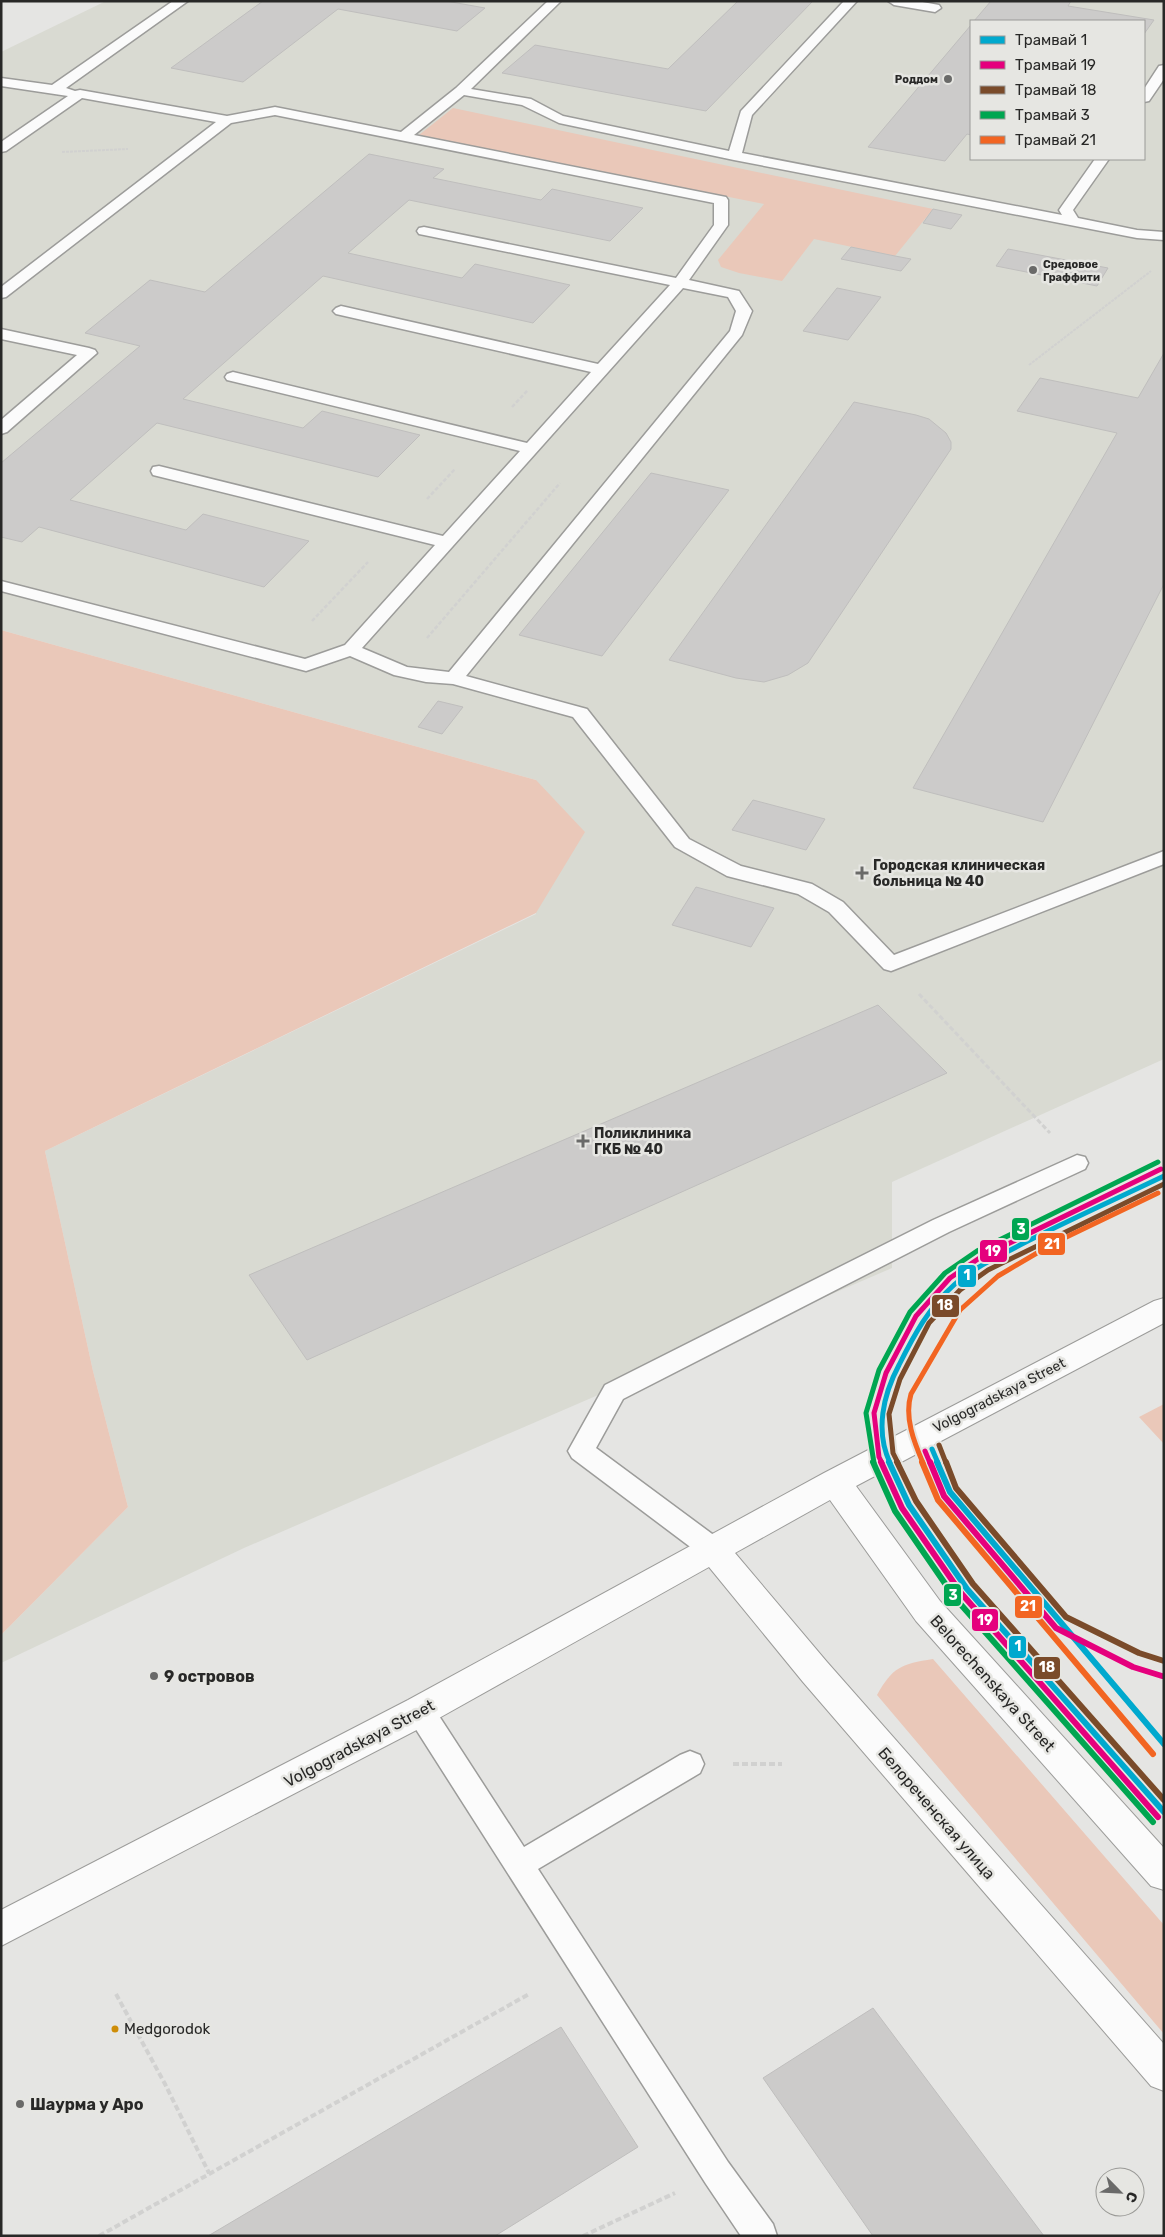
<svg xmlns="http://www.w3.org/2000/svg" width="1165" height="2237" viewBox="0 0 1165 2237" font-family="Rubik,sans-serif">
	<rect width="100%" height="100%" fill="#e5e5e3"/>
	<path fill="#d9dad2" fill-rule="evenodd" d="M106 1H1164V1059L892 1182V1268L244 1548 1 1663V1635L128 1507 93 1371 45 1151 536 914V780L1 630V52ZM971 21H1144V159H971Z"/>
	<path fill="#eac8b9" d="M453 108 933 209 895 256 814 239 782 281 739 273 721 267 718 260 764 204 419 135Z
		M1 630 536 780 585 832 536 913 45 1151 93 1371 128 1507 1 1635Z
		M1164 1404V1444L1139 1417Z
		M933 1659 1164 1925V2034L877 1695C893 1667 901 1664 933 1659Z"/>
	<path fill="#cccbca" stroke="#bfbebd" d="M263 1H446L485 8 457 31 338 9 243 82 171 68Z
		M738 1H813L706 111 502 73 535 45 668 69Z
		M991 1H1071L1068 6 1154 20 1144 34V21H974Z
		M971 25V135L967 134 945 161 868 147Z
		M369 154 444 169 433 178 541 200 552 189 643 208 610 241 409 200 348 253 462 278 475 264 570 285 533 323 323 276 183 399 303 428 322 411 420 435 378 477 157 423 70 500 186 530 203 514 309 541 264 587 39 527 22 542 1 537V463L140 346 85 333 150 280 205 292Z
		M933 209 962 215 951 229 923 223Z
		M851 247 895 256 911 259 901 271 841 259Z
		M1008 249 1108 268 1097 286 996 266Z
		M837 288 881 297 848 340 803 331Z
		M1164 353V584L1043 822 913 788 1117 433 1017 411 1040 378 1138 398Z
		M854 402 916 415 929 419 946 433 951 442V449L808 663 788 675 764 682 736 678 669 660Z
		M651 473 729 490 602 656 519 635Z
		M438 701 463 707 442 734 418 727Z
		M753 800 825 819 806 850 732 830Z
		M696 887 774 908 751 947 672 925Z
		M878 1005 947 1073 307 1360 249 1275Z
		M873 2008 1044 2236H873L763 2078Z
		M561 2027 638 2147 495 2236H208Z"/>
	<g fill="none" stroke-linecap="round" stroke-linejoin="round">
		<defs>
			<path id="service" d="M173 1H188L66 88 75 91 80 90 227 116 275 107 401 132 456 88 548 1H561L471 89 531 99 563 116 729 151 741 111 844 1H857L752 115 742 153 1062 215 1059 210 1095 159H1109L1073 210 1078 218 1137 230 1164 232V240L1137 238 734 160 559 123 522 105 464 95 414 135 726 197 728 200V225L689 280 739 291 752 311 742 335 466 676 587 709 689 839 741 866 812 884 843 902 894 955 1164 851V864L891 971 884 969 829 912 798 894 727 876 675 847 573 717 453 684 426 682 394 675 350 656 306 671 1 591V581L305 659 345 645 435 545 153 475 151 471 153 467 159 466 443 536 520 451 227 380 225 377 227 374 233 372 527 443 591 372 336 314 333 311 336 308 341 306 598 364 670 285 424 235 419 234 417 231 419 228 424 227 676 278 714 225V203L275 115 231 123 6 297 1 298V287L216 122 82 98 6 151 1 152V142L68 96 1 86V78L52 85ZM683 288 728 297 736 311 730 331 449 672 407 667 362 648Z
				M888 1H917L939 5 941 8 935 12 894 5Z
				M1164 65V79L1149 101 1144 102V89L1159 66Z
				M1 329 89 348 95 350 97 353 7 432 1 434V420L77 355 1 339Z
				M1077 1155 1085 1157 1088 1163 1085 1169 949 1232 623 1399 596 1448 723 1542 727 1550 723 1558 714 1561 705 1558 572 1458 568 1451 605 1385 933 1220Z
				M420 1699 430 1702 524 1847 680 1755 690 1751 700 1755 704 1764 700 1773 538 1869 728 2162 773 2224 777 2236H741L706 2184 410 1720 406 1711 410 1702Z"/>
			<path id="tertiary" d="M1164 1298V1323L856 1486 940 1601 1164 1848V1890L1151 1886 916 1621 830 1500 735 1553 827 1662 1164 2044V2091L1151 2086 803 1682 709 1567 432 1722 1 1946V1910L408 1700 824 1473 1154 1301Z"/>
		</defs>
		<use href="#service" stroke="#9c9c9a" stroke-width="3"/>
		<use href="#tertiary" stroke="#9c9c9a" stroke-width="2"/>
		<path stroke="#d1d1d0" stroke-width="2" stroke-dasharray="3 1" stroke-linecap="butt" d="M62 152 128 149
			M1029 365 1151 271"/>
		<path stroke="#d1d1d0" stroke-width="2.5" stroke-dasharray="4 2" stroke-linecap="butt" d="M512 407 528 390
			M427 499 455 469
			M312 621 368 562
			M427 638 560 483"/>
		<path stroke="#d1d1d0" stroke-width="3" stroke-dasharray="5 2.5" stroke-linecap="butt" d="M919 994 1050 1133"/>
		<path stroke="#d1d1d0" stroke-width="4" stroke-dasharray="6 3" stroke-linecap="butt" d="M733 1764H782
			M116 1994 165 2084 209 2173
			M99 2236 529 1994
			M583 2236 675 2193"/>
		<use href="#service" fill="#fbfbfb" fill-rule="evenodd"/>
		<use href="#tertiary" fill="#fbfbfb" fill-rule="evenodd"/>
		<defs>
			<path id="tram-1-far1" d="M932 1449 938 1463
				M890 1463C875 1431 883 1395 899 1365 914 1335 929 1307 955 1284 973 1268 998 1257 1020 1245 1067 1221 1116 1199 1164 1176"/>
			<path id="tram-1" d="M889 1462 909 1505 967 1589 1164 1812
				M937 1462 950 1492 1164 1744"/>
			<path id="tram-2-far1" d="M925 1451 930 1463
				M882 1463 879 1457 874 1413 886 1373 916 1316 950 1278 981 1257 1161 1169"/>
			<path id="tram-2" d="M881 1462 902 1508 961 1593 1158 1817
				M930 1462 944 1496 1056 1628 1133 1667 1162 1676"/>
			<path id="tram-3-far1" d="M939 1445 946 1463
				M898 1463 893 1453 889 1414 900 1379 929 1323 960 1290 988 1270 1164 1184"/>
			<path id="tram-3" d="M897 1462 916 1501 973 1584 1164 1800
				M946 1462 956 1488 1066 1617 1139 1653 1164 1661"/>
			<path id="tram-4-far1" d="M874 1463 866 1413 879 1370 910 1312 945 1273 977 1251 1158 1162"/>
			<path id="tram-4" d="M873 1462 895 1511 955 1598 1153 1822"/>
			<path id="tram-5-far1" d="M923 1463C914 1442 904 1417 911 1394L960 1310 998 1276 1054 1243 1158 1193"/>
			<path id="tram-5" d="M922 1462 938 1500 1153 1754"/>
		</defs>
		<use href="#tram-1-far1" stroke="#e6e6e2" stroke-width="9"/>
		<use href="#tram-1" stroke="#e6e6e2" stroke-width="10"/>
		<use href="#tram-2-far1" stroke="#e6e6e2" stroke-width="9"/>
		<use href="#tram-2" stroke="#e6e6e2" stroke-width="10"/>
		<use href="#tram-3-far1" stroke="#e6e6e2" stroke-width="9"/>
		<use href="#tram-3" stroke="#e6e6e2" stroke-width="10"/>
		<use href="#tram-4-far1" stroke="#e6e6e2" stroke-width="9"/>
		<use href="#tram-4" stroke="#e6e6e2" stroke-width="10"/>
		<use href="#tram-5-far1" stroke="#e6e6e2" stroke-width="9"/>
		<use href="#tram-5" stroke="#e6e6e2" stroke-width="10"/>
		<use href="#tram-1-far1" stroke="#00a9ce" stroke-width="5"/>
		<use href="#tram-1" stroke="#00a9ce" stroke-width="6"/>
		<use href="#tram-2-far1" stroke="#e5007d" stroke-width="5"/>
		<use href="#tram-2" stroke="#e5007d" stroke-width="6"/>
		<use href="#tram-3-far1" stroke="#7a4b2a" stroke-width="5"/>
		<use href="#tram-3" stroke="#7a4b2a" stroke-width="6"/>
		<use href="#tram-4-far1" stroke="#00a651" stroke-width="5"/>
		<use href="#tram-4" stroke="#00a651" stroke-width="6"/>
		<use href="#tram-5-far1" stroke="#f26522" stroke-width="5"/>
		<use href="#tram-5" stroke="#f26522" stroke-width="6"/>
	</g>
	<g fill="#6a6a69" stroke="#e6e6e2" stroke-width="2">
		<circle cx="948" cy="79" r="5"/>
		<circle cx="1033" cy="270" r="5"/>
		<path d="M859.5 865.5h5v5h5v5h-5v5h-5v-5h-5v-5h5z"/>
		<path d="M580.5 1133.5h5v5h5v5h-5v5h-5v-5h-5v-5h5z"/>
		<circle cx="154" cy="1676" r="5"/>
		<circle cx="20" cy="2104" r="5"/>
	</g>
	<circle fill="#ce8d08" stroke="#e6e6e2" stroke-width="2" cx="115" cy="2029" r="4.5"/>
	<g text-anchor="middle" stroke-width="5" stroke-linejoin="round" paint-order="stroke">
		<g font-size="11" font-weight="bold" fill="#282827" stroke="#e6e6e2" text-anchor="end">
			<text x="938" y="83">Роддом</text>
			<text x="1043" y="268" text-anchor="start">Средовое<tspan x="1043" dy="13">Граффити</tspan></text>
		</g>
		<g font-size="14" font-weight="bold" fill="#282827" stroke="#e6e6e2" text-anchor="start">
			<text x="873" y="870">Городская клиническая<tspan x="873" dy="16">больница № 40</tspan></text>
			<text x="594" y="1138">Поликлиника<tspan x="594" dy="16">ГКБ № 40</tspan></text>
		</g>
		<g font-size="14" fill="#282827" stroke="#e6e6e2">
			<text transform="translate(999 1395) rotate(-27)" y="5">Volgogradskaya Street</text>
		</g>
		<g font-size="15" fill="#282827" stroke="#e6e6e2" text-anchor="start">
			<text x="124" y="2034">Medgorodok</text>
		</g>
		<g font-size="16" font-weight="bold" fill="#282827" stroke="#e6e6e2" text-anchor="start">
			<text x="164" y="1682">9 островов</text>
			<text x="30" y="2110">Шаурма у Аро</text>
		</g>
		<g font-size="16" fill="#282827" stroke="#e6e6e2">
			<text transform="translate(993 1683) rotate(48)" y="6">Belorechenskaya Street</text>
			<text transform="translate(359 1743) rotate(-28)" y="6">Volgogradskaya Street</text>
			<text transform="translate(937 1813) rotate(49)" y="6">Белореченская улица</text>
		</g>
	</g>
	<g stroke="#e6e6e2" stroke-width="2">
		<rect x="1011" y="1217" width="19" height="24" rx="5" fill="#00a651"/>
		<rect x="1037" y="1232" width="29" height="24" rx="5" fill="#f26522"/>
		<rect x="979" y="1239" width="29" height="24" rx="5" fill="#e5007d"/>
		<rect x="957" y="1264" width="20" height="24" rx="5" fill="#00a9ce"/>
		<rect x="931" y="1294" width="29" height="24" rx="5" fill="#7a4b2a"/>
		<rect x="943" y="1583" width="19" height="24" rx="5" fill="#00a651"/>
		<rect x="1014" y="1595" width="29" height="24" rx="5" fill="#f26522"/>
		<rect x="971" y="1608" width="28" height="24" rx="5" fill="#e5007d"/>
		<rect x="1008" y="1635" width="19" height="24" rx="5" fill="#00a9ce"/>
		<rect x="1033" y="1656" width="28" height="24" rx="5" fill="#7a4b2a"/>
	</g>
	<g font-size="14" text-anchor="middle" font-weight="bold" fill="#fff">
		<text x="1021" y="1234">3</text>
		<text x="1052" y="1249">21</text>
		<text x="993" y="1256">19</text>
		<text x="967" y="1280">1</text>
		<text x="945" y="1310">18</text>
		<text x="953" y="1600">3</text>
		<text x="1028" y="1611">21</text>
		<text x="985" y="1625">19</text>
		<text x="1018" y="1651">1</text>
		<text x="1047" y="1672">18</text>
	</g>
	<rect width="1165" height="2237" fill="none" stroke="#282827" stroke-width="5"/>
	<rect x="970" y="20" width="175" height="140" fill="#e6e6e2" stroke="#9a9a97"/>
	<rect x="980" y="36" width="25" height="8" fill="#00a9ce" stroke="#9a9a97"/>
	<text x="1015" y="45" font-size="15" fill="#282827">Трамвай 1</text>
	<rect x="980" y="61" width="25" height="8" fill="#e5007d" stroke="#9a9a97"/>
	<text x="1015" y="70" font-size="15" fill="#282827">Трамвай 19</text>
	<rect x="980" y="86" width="25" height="8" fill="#7a4b2a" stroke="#9a9a97"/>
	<text x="1015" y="95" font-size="15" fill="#282827">Трамвай 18</text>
	<rect x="980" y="111" width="25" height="8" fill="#00a651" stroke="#9a9a97"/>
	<text x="1015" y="120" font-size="15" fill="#282827">Трамвай 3</text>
	<rect x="980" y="136" width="25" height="8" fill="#f26522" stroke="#9a9a97"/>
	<text x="1015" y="145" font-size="15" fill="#282827">Трамвай 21</text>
	<g transform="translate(1120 2192) rotate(114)"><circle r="24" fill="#e6e6e2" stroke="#9a9a97"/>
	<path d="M0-4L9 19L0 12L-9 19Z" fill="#6a6a69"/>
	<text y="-8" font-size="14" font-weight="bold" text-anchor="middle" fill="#282827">С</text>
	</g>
</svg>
